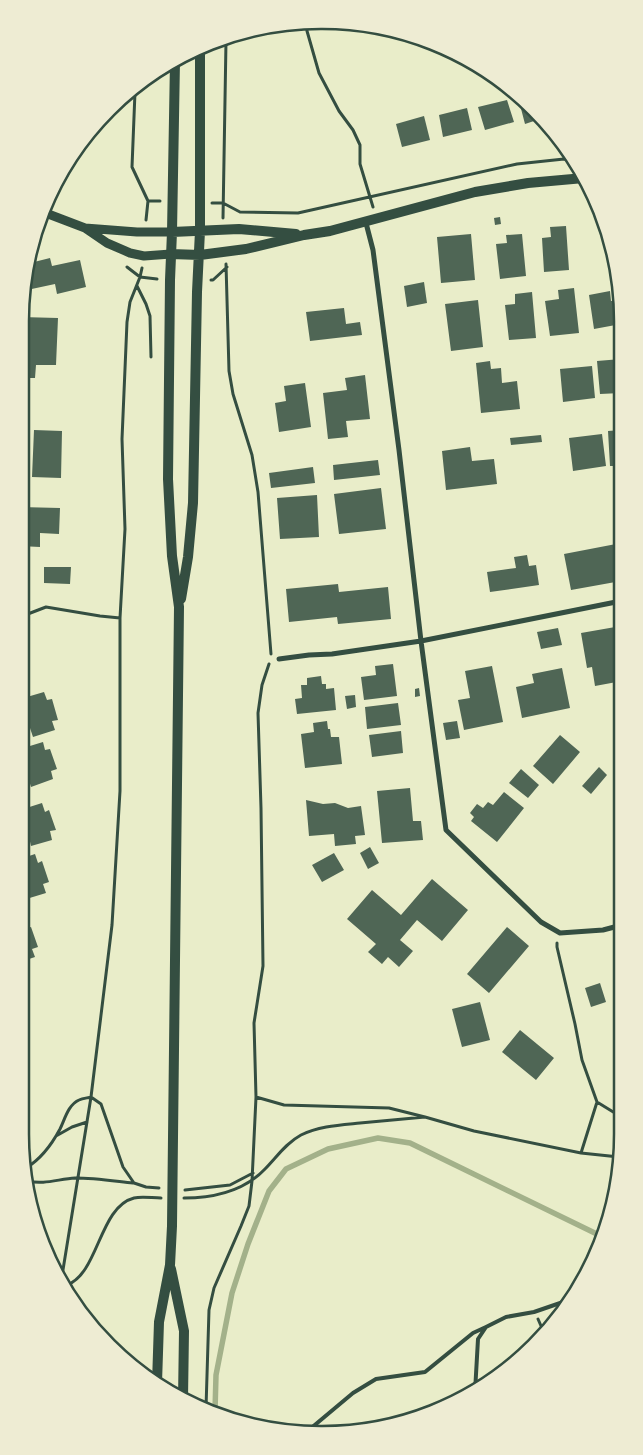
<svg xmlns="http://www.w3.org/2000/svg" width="643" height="1455" viewBox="0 0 643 1455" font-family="Cabin,sans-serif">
	<rect width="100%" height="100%" fill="#e9edc9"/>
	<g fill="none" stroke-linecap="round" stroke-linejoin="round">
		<path stroke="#a3b18a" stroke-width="5.5" d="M215 1411 216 1375 232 1293 248 1244 269 1191 286 1169 328 1149 378 1138 410 1143 603 1237"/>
	</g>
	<path fill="#4f6655" d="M507 100 514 122 485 130 478 107Z
		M520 100 540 119 525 124 519 101Z
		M467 108 472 130 443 137 439 115Z
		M424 116 430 140 402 147 396 124Z
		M500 217 501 224 495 225 494 218Z
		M566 226 569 270 544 272 542 238 551 237 550 227Z
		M471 234 475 280 441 283 437 237Z
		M522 234 526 276 500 279 496 244 507 243 506 235Z
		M50 258 52 266 80 260 86 287 57 294 55 284 27 290 26 285 30 263Z
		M424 282 427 303 407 307 404 286Z
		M574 288 579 333 550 336 545 301 559 299 558 290Z
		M610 291 611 301 620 300 621 324 594 329 589 295Z
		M532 292 536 338 509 340 505 305 515 304V294Z
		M478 300 483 347 451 351 445 304Z
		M344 308 346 324 360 322 362 335 310 341 306 312Z
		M21 317 58 318 56 365H36L35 378H20Z
		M621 359V393L600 394 597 361Z
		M490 361 491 369 501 368 502 383 517 381 520 409 481 413 476 363Z
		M592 366 595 398 563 402 560 369Z
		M365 375 370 419 346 421 348 437 328 439 323 393 347 390 345 378Z
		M305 383 311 427 279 432 275 403 286 401 284 386Z
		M34 430 62 431 61 478 32 477Z
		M621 430V466H610L608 431Z
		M602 434 606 466 573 471 569 438Z
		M541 435 542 442 511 445 510 438Z
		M470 447 472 461 494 459 497 484 446 490 442 451Z
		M378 460 380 475 334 480 333 465Z
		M313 467 315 483 271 488 269 473Z
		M381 488 386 529 339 534 334 494Z
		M317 495 319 537 280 539 277 498Z
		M20 507 60 508 59 534 40 533V547L20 546Z
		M616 544 619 560 621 559V581L571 590 564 554Z
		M20 551H26L25 570H20Z
		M527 555 529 566 536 565 539 585 490 592 487 572 516 568 514 557Z
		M44 567H71L70 584 44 583Z
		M338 584 339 592 388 587 391 619 338 624 337 617 289 622 286 589Z
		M621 626V637L614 639 622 681 595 686 592 667 587 668 581 633Z
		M558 628 562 645 541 649 537 632Z
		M393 664 397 696 364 700 361 677 376 675 375 666Z
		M492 666 503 722 464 730 458 700 470 698 465 671Z
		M562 668 570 708 522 718 516 687 534 683 532 674Z
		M321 676 322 684H326V689L334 688 336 710 297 714 295 699 302 698 301 685H307V678Z
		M419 688 420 696 415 697V689Z
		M44 692 47 700 52 699 58 720 52 721 55 730 33 737 30 728 23 730 20 719V716L23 715 20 705V699Z
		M355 695 356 707 347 709 345 696Z
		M398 703 401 725 367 729 365 707Z
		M622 714V749H621L615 715Z
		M327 721 328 729H330L331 737H339L342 764 305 768 301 734 314 732 313 723Z
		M457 721 460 738 446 740 443 723Z
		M401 731 403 753 372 757 369 735Z
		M560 735 580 752 553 784 533 766Z
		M43 742 45 750 50 749 57 769 51 771 53 779 31 787 28 777 22 780 20 774V765H22L20 759V749Z
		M599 767 607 775 591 794 582 786Z
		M521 769 539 785 528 798 509 783Z
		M410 788 413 821H421L423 840 382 843 377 791Z
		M504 792 524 808 497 842 471 821 474 817 470 813 477 804 483 808 488 802 493 805Z
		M306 800 323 804 335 803 348 808 361 806 365 835 355 836 356 844 335 846 334 834 309 836Z
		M42 803 45 812 49 810 56 830 50 831 52 840 31 846 29 837 22 839 20 833V827L22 826 20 818V810Z
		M370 847 379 863 368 869 360 853Z
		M334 853 344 870 322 882 312 865Z
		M35 854 38 863 42 861 49 882 43 884 46 893 23 900 20 891V859Z
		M432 879 468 910 442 941 417 920 400 940 413 951 399 967 388 957 382 964 368 952 376 944 347 919 372 890 401 915Z
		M24 920 27 928 31 927 38 947 32 949 35 957 20 962V921Z
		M507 927 529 946 489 993 467 974Z
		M622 949 623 975H620L613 951Z
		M23 979 30 999 24 1001 27 1010 20 1012V980Z
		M600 983 606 1002 591 1007 585 988Z
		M480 1002 490 1040 462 1047 452 1009Z
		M520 1030 554 1058 536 1080 502 1052Z"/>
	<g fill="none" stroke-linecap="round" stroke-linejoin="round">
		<path stroke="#344e41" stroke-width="3" d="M307 21V31L319 73 339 111 353 130 360 145V164L373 207
			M135 92 132 167 148 201 146 220
			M148 201H160
			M212 203H223L240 212 298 213 517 164 564 159 573 160
			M223 218 226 41
			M226 264 229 371 233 394 252 455 258 492 271 654
			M127 267 140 277 157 279
			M211 280H213L227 267
			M137 286 146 304 150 316 151 357
			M20 617 46 607 100 616 120 618
			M557 943V947L575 1024 582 1060 597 1102 623 1118
			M256 1097 284 1105 389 1108 425 1117 474 1131 581 1153 619 1157
			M56 1136 72 1127 87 1122
			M581 1153 597 1102
			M26 1168C41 1159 52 1144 60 1129 65 1119 68 1105 79 1100 83 1098 88 1098 91 1097L101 1104 123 1167 134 1183 146 1187 159 1188
			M28 1181C43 1185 59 1179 75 1178 94 1178 114 1181 133 1183
			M185 1190 230 1185 253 1173
			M184 1198C214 1198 244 1191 265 1169 276 1158 286 1143 301 1135 319 1126 340 1125 360 1123 382 1121 403 1119 425 1117
			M62 1276 91 1097 112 925 120 791V618L125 529 122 439 127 322 130 302 140 277 142 268
			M67 1285C99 1273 99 1207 134 1198 142 1196 152 1198 161 1198
			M538 1319 545 1335
			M206 1408 209 1310 214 1288 241 1226 249 1206 252 1181 256 1097 254 1023 263 966 261 808 258 713 262 685 269 664"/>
		<path stroke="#344e41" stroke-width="4" d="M475 1392 478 1339 486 1327 506 1317 534 1312 566 1301
			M310 1429 353 1393 376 1379 425 1372 473 1333 486 1327"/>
		<path stroke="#344e41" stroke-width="5" d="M366 223 373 250 399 450 421 641 446 830 541 922 560 933 603 930 622 925
			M279 659 309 655 332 654 421 641 621 601"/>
		<path stroke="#344e41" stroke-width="9" d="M43 212 85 228 107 243 130 253 144 256 171 254
			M85 228 137 232H172"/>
		<path stroke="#344e41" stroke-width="10" d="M172 232 239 229 296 234
			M171 254 200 255 246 249 304 235 330 231 475 192 528 183 584 178
			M181 599 188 557 193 503 197 292 200 231V48
			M171 1269 184 1331 183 1399
			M157 1383 159 1322 170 1265 172 1226 179 607 172 556 168 479 170 280 172 232 175 61"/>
	</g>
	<path d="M0 0H643V1455H0ZM321 29H322A292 292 0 0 1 614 321V1134A292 292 0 0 1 322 1426H321A292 292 0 0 1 29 1134V321A292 292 0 0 1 321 29Z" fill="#eeecd3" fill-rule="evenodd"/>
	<path fill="none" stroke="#344e41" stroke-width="2.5" d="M321 29H322A292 292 0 0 1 614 321V1134A292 292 0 0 1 322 1426H321A292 292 0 0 1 29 1134V321A292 292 0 0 1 321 29Z"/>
</svg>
